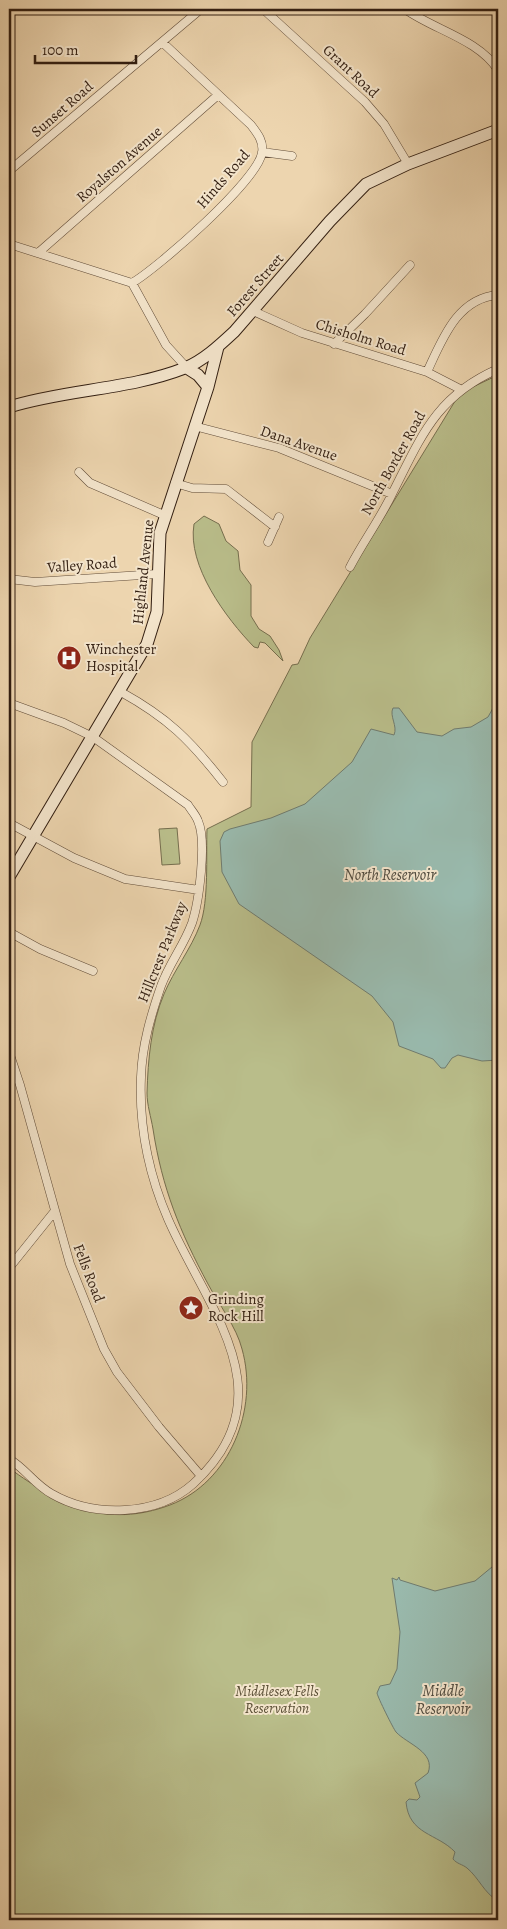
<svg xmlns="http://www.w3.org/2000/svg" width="507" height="1929" viewBox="0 0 507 1929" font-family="Alegreya,serif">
	<rect width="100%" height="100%" fill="#edd5af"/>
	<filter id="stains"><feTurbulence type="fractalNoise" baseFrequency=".004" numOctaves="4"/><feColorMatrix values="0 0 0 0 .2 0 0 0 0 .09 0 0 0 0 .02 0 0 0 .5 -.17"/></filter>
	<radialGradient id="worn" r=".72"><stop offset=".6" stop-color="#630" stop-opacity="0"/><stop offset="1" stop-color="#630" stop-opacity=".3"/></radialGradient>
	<path fill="#b9bd8a" stroke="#766e4e" d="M498 375V1920H9V1468C60 1505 106 1529 170 1505 230 1482 259 1409 242 1349 237 1328 218 1303 208 1284 180 1232 162 1188 153 1129 151 1117 147 1105 147 1093 148 1059 151 1025 164 994 174 970 191 949 200 925 209 901 206 855 207 829L251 807 252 742 292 665 298 664 310 638 460 393Z
		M204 516 219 524 226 541 238 551 240 570 251 585V616L259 629 270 636 279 650 283 661 265 643 260 642 258 648 254 647C226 618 187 566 194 524Z
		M177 828 180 864 162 865 159 829Z"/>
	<path fill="#99b9ac" stroke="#707b6e" d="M498 699V1060L482 1061 458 1055 452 1058 445 1068H441L433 1059 399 1046 393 1022 372 996 239 904 222 872 220 841 224 832 230 829 271 818 305 804 352 762 371 729 394 735C398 726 389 716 393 708H399L417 732 442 736 454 729 471 727 488 717Z
		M498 1562V1901C484 1893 479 1878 467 1868 462 1864 457 1864 453 1859L455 1852C437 1833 409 1835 406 1802L409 1799 417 1800 420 1797 415 1783 428 1773C436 1752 407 1744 396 1732 393 1728 378 1698 377 1693L380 1686 390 1684 397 1669 400 1632 392 1578 397 1580 399 1577 400 1580 435 1591 475 1581Z"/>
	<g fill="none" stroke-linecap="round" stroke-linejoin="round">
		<defs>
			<path id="minor" d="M263 9 365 102 384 124 408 164
				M405 9C434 30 478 39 498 70
				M262 152 292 156
				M9 171 201 9
				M9 244 132 283 166 345 187 368
				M38 253 218 95
				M132 283C159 267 257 181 262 153 264 142 258 134 251 125L162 42
				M253 311 302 333 427 372 460 389
				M334 344 365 314 410 265
				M427 372C442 340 457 298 498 295
				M194 426 279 448 392 494
				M79 472 90 483 164 515
				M175 483 192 488 226 489 275 527
				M268 542 279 517
				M350 567C363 542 380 519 392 494 421 437 436 396 498 369
				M9 579 35 582 157 574
				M121 692C168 718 190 740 223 782
				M9 703 64 723 93 737 188 805C191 810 196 815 198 821 207 841 199 902 192 923 184 945 169 964 161 986 151 1015 142 1045 141 1077 139 1125 149 1175 168 1219 207 1309 290 1395 193 1484 157 1516 94 1518 52 1494 35 1485 25 1468 9 1459
				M9 823 74 858 125 879 199 890
				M9 932 40 949 93 971
				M9 1052 20 1085 70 1264 104 1349 117 1372 159 1427 201 1476
				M9 1268 54 1212"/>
			<path id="secondary" d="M208 387 218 347
				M9 407C66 389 129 390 185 368 203 361 220 345 234 332L330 221 366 184 408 164 498 130
				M9 877 147 644 157 612 160 533 208 387 198 375 187 368"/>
		</defs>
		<use href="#minor" stroke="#614c38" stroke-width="9"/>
		<use href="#secondary" stroke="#321e11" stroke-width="13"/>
		<use href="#minor" stroke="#f3e4cb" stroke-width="8"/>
		<use href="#secondary" stroke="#f3e4cb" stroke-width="11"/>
	</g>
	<defs>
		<symbol id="hospital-disc" viewBox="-11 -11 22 22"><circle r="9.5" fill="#8f2418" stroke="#f3e4cb"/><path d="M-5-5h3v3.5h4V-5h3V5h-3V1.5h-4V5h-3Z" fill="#fff"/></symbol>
		<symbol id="sight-disc" viewBox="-11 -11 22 22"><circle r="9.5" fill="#8f2418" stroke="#f3e4cb"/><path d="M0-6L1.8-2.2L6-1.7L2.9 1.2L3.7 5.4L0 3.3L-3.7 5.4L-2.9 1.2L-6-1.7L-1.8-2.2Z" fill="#fff"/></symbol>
	</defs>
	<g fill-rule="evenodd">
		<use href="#hospital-disc" x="55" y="644" width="28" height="28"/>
		<use href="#sight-disc" x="177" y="1294" width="28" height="28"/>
	</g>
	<g text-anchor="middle" stroke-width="4" stroke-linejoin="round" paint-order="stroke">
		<g font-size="15" fill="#321e11" stroke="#f3e4cb">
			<text transform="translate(351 71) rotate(43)" y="5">Grant Road</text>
			<text transform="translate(62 109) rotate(-41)" y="5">Sunset Road</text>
			<text transform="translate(119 164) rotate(-41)" y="5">Royalston Avenue</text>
			<text transform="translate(223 179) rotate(-49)" y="5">Hinds Road</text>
			<text transform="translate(255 285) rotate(-49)" y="5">Forest Street</text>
			<text transform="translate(361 337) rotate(17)" y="5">Chisholm Road</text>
			<text transform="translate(299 443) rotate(19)" y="5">Dana Avenue</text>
			<text transform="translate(393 463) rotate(-61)" y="5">North Border Road</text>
			<text transform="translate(82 565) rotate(-4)" y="5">Valley Road</text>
			<text transform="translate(143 572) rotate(-84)" y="5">Highland Avenue</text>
			<text transform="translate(162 952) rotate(-68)" y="5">Hillcrest Parkway</text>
			<text transform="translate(89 1273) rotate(69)" y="5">Fells Road</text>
		</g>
		<g font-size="15" fill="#321e11" stroke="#f3e4cb" text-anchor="start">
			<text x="86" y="654">Winchester<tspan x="86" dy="17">Hospital</tspan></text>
			<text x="208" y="1304">Grinding<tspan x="208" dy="17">Rock Hill</tspan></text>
		</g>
		<g font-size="15" font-style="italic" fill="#5a4e35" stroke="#f3e4cb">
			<text x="277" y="1696">Middlesex Fells<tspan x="277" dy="17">Reservation</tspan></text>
		</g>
		<g font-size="16" font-style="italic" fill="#514c40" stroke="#f3e4cb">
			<text x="390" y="880">North Reservoir</text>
			<text x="443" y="1696">Middle<tspan x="443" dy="18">Reservoir</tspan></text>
		</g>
	</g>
	<rect width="507" height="1929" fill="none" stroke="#edd5af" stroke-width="30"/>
	<rect x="10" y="10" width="487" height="1909" fill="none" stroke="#321e11" stroke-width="2.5"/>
	<rect x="15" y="15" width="477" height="1899" fill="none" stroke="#321e11"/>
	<path d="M35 55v8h101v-8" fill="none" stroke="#321e11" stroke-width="2.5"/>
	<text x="42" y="55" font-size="15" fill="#321e11" stroke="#f3e4cb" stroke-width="4" paint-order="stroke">100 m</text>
	<rect width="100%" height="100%" filter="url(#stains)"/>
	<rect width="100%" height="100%" fill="url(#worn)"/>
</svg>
